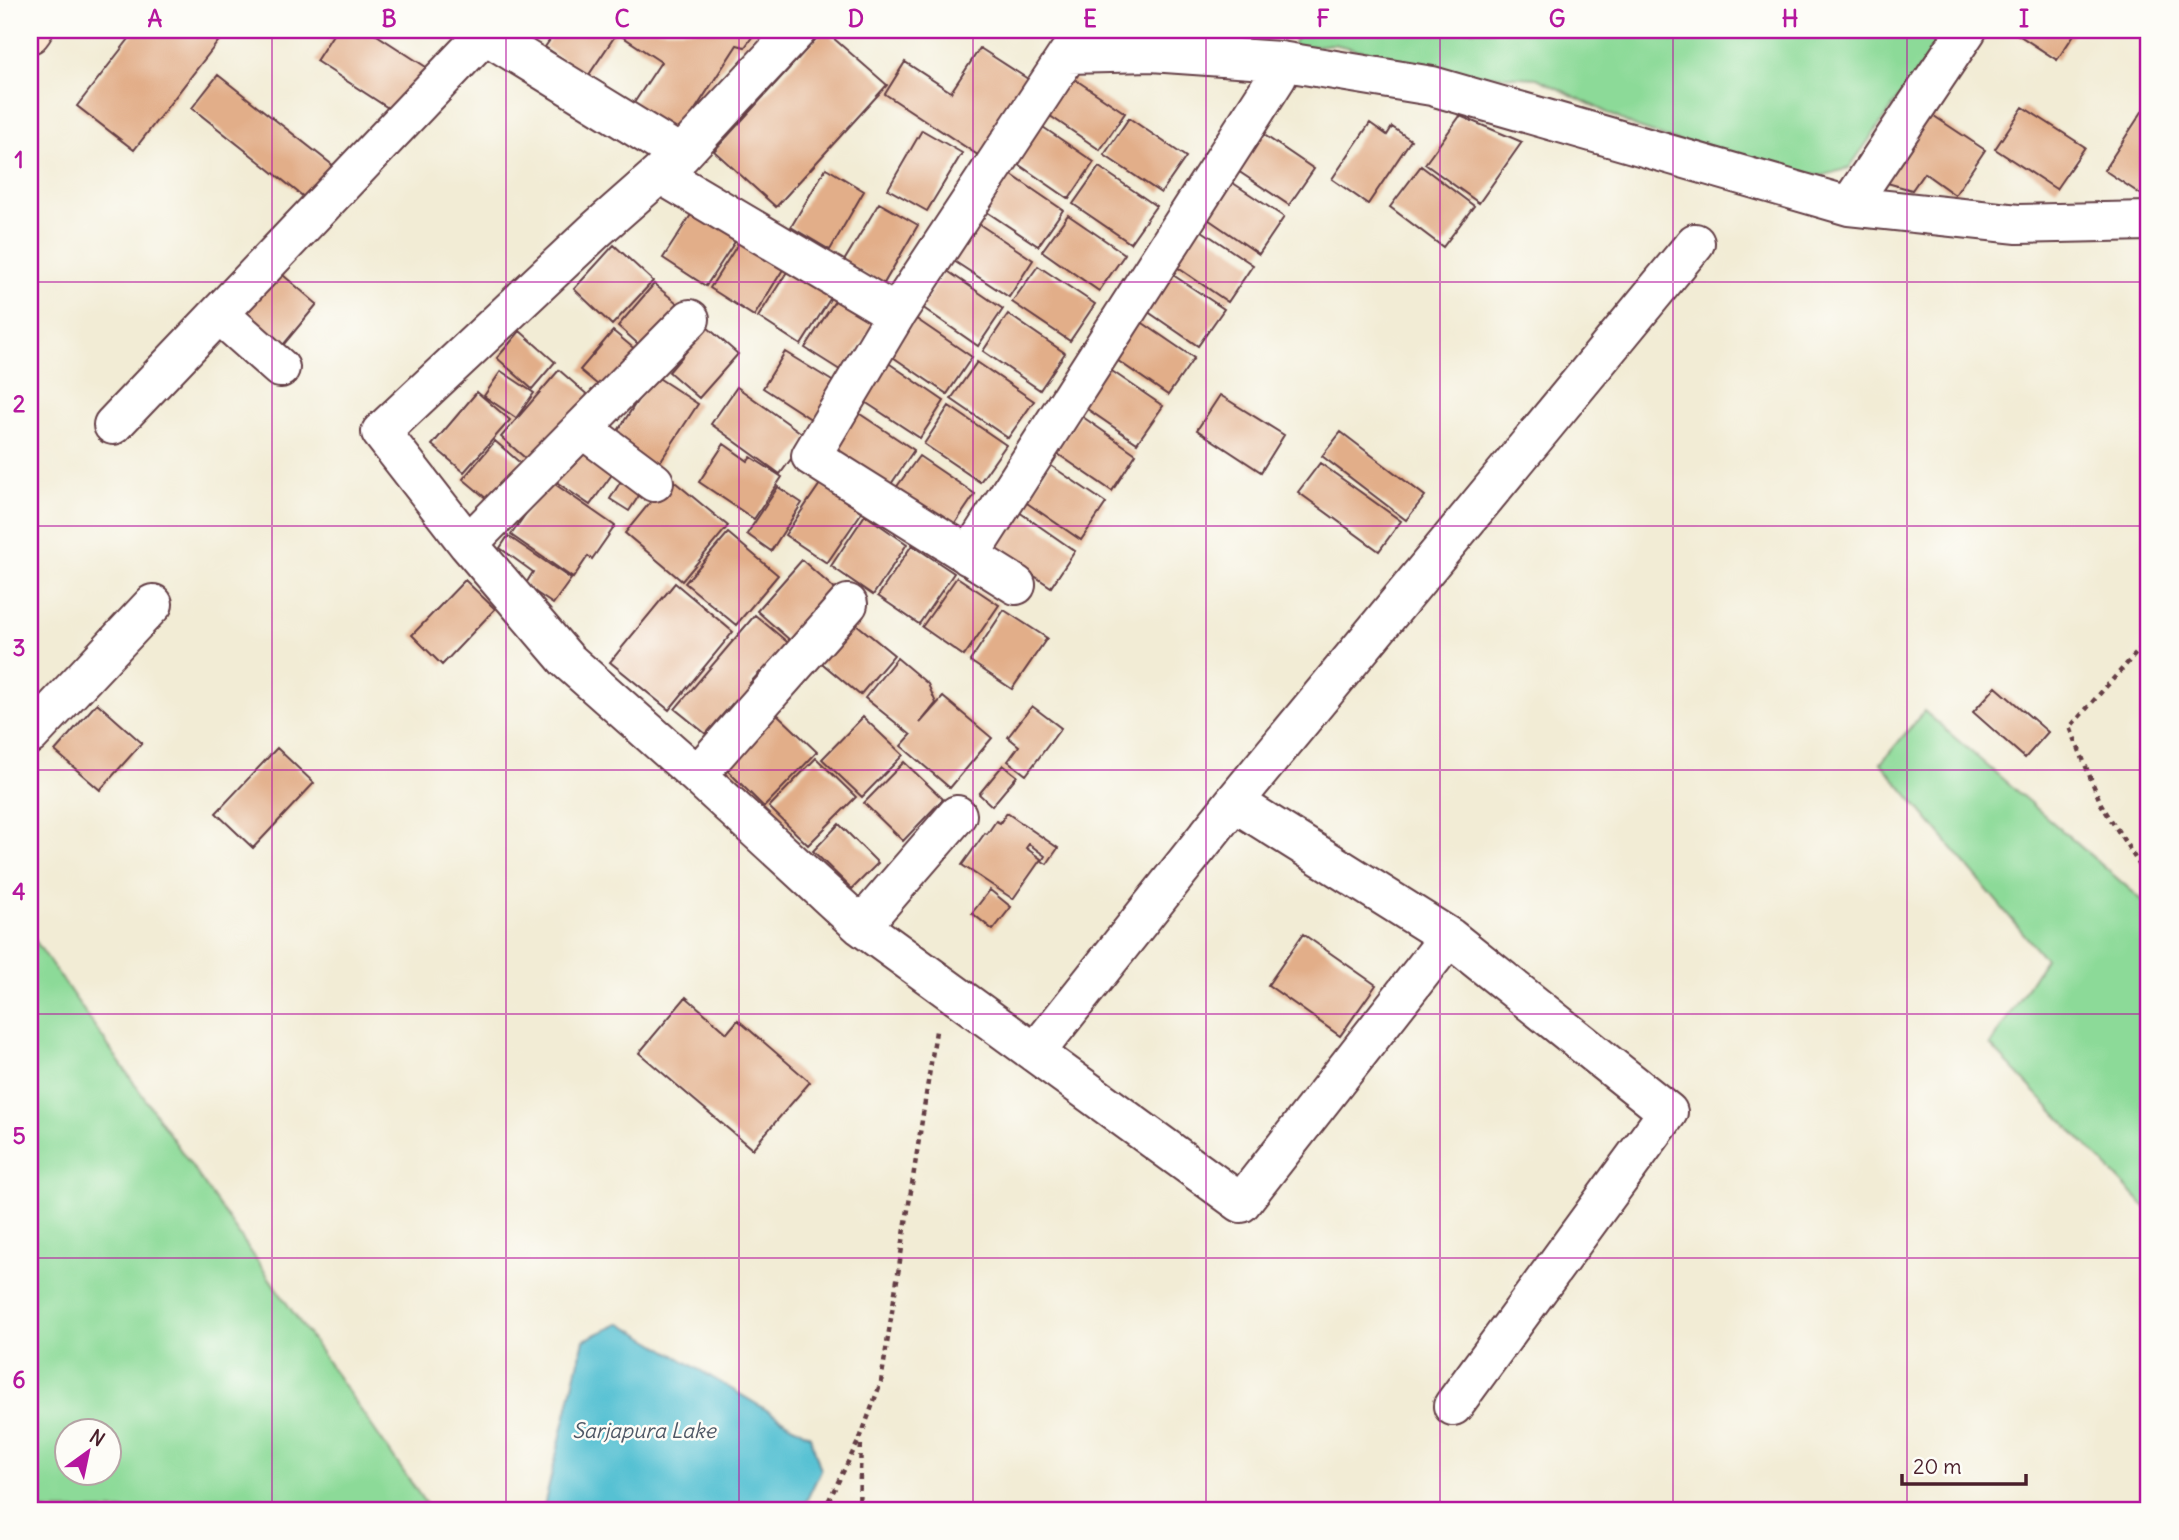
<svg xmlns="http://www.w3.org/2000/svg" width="2179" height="1540" viewBox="0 0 2179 1540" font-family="Delius,sans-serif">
	<rect width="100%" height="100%" fill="#fdfcf7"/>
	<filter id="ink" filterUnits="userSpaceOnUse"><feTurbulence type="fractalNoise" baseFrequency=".0143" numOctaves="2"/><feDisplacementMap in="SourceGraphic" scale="14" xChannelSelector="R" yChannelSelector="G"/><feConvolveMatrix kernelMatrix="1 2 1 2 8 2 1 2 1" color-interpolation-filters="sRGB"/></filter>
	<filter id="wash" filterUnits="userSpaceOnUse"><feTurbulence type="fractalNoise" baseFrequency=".00686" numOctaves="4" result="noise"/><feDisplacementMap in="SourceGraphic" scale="28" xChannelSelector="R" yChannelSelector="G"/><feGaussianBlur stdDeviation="1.57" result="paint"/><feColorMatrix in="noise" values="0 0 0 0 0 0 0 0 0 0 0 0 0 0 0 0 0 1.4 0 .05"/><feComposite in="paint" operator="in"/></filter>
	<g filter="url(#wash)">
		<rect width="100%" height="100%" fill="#f2ecd5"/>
		<path fill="#8cda98" stroke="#6b7c62" stroke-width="2" fill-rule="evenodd" d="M1301 30H1947L1849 168 1821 176 1718 155 1636 127 1537 78 1463 74 1333 44 1290 49Z
			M1924 711 2149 906V1211L1990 1045 2045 959 1881 763Z
			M30 933 430 1510H30ZM66 1432H108V1474H66Z"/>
		<path fill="#57c1d3" stroke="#50707f" stroke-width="2" d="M621 1323 810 1436 821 1470 802 1510H543L584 1340Z"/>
		<g id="blocks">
			<path fill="#e2ae89" d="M136 30H227L134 150 77 106Z
				M336 30H369L426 67 396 113 316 61Z
				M557 30H757L745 47 737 45 676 139 630 109 661 62 617 33 588 76 545 47Z
				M824 30 887 85 776 207 714 151Z
				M1062 30H1143L1131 46 1082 44Z
				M2011 30H2077L2057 60Z
				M980 48 1031 81 981 157 885 94 905 62 951 92Z
				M1067 74 1125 113 1100 150 1043 111Z
				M218 75 335 167 309 201 192 108Z
				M2149 101V196L2148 199 2104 170Z
				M2023 107 2085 147 2056 189 1995 149Z
				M1928 112 1985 150 1955 195 1924 173 1912 190 1880 181Z
				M1460 116 1522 142 1479 203 1425 164Z
				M1129 118 1186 157 1161 193 1104 155Z
				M1037 123 1094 162 1069 199 1012 160Z
				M1370 123 1387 135 1392 127 1411 140 1368 204 1332 179Z
				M922 130 962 153 927 211 888 189Z
				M1257 130 1314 169 1289 205 1232 167Z
				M1421 166 1474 206 1443 247 1390 207Z
				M1099 167 1156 206 1130 243 1073 204Z
				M826 168 864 191 830 250 791 227Z
				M1006 171 1063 210 1038 246 981 208Z
				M1227 179 1284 217 1259 254 1202 215Z
				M879 203 918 225 883 285 844 261Z
				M696 207 740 234 706 286 663 258Z
				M1068 215 1125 254 1099 291 1042 251Z
				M976 222 1033 260 1009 297 951 259Z
				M1196 227 1253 265 1228 302 1171 263Z
				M743 236 787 263 754 316 710 288Z
				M614 245 653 281 612 325 574 289Z
				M792 264 835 291 801 345 758 317Z
				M1038 266 1095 304 1070 341 1012 302Z
				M277 270 317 304 279 350 239 316Z
				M946 270 1003 309 978 346 922 307Z
				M1167 271 1224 309 1198 346 1141 307Z
				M654 284 682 307 645 350 618 326Z
				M840 293 878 318 843 372 805 348Z
				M1008 314 1065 353 1040 390 983 351Z
				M915 318 972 357 947 394 890 355Z
				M1137 319 1194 358 1168 395 1111 356Z
				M707 327 738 354 699 398 669 372Z
				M520 331 555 362 532 389 497 358Z
				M613 331 643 356 610 395 580 370Z
				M785 352 837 384 814 421 763 388Z
				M887 362 944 401 920 438 862 400Z
				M977 362 1034 401 1008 438 951 399Z
				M1106 367 1163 406 1137 443 1080 404Z
				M559 370 590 397 531 463 501 437Z
				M501 371 534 393 516 418 484 396Z
				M654 375 698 404 656 468 612 440Z
				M737 387 807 437 780 474 711 424Z
				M477 392 510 420 464 472 432 445Z
				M1220 395 1284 435 1261 472 1197 430Z
				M949 406 1006 445 980 482 924 444Z
				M857 412 914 450 889 487 832 449Z
				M1080 415 1136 454 1112 491 1055 452Z
				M1341 432 1425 496 1406 520 1322 456Z
				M495 441 525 467 493 504 463 479Z
				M724 444 748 461 751 457 782 477 754 519 699 482Z
				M578 448 613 473 590 505 555 481Z
				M919 456 975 494 950 531 893 492Z
				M1320 463 1401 521 1379 551 1298 492Z
				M1050 465 1106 503 1081 540 1024 501Z
				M670 478 728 526 682 581 625 533Z
				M549 480 615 526 592 559 588 556 573 578 511 535Z
				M621 481 640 494 629 511 610 499Z
				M820 484 862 512 827 563 785 535Z
				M778 487 802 503 771 551 747 534Z
				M1019 512 1075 551 1051 587 994 549Z
				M865 515 907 544 873 595 831 566Z
				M728 533 778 575 736 625 685 583Z
				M508 536 571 579 553 604 525 585 533 572 500 548Z
				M912 545 954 573 919 624 878 596Z
				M802 560 846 599 792 642 757 611Z
				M957 577 999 605 964 656 922 627Z
				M465 580 495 609 442 665 412 635Z
				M675 583 733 632 669 710 610 662Z
				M1004 610 1047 638 1012 689 970 661Z
				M755 615 792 646 766 676 760 672 750 683 764 695 747 716 732 704 706 734 675 709Z
				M850 619 894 655 860 695 817 659Z
				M897 658 928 684 936 703 920 723 943 697 992 738 950 788 901 746 911 735 865 698Z
				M1996 687 2048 732 2025 758 1973 712Z
				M97 703 142 743 100 790 55 751Z
				M1032 706 1061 728 1026 775 1008 761 1019 746 1008 737Z
				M776 713 817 752 764 807 723 766Z
				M863 717 903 755 862 797 822 759Z
				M277 748 314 783 253 848 216 813Z
				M816 758 856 797 808 845 769 807Z
				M904 762 943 799 903 841 864 803Z
				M1003 765 1017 776 992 806 979 794Z
				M1007 813 1058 848 1047 864 1042 861 1045 856 1029 844 1026 848 1041 859 1013 899 962 865 985 833 987 834 996 821 1000 823Z
				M839 824 878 863 852 889 813 851Z
				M990 890 1011 907 993 930 972 913Z
				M1303 934 1376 985 1340 1036 1268 985Z
				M686 997 727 1033 738 1020 810 1082 752 1149 639 1053Z"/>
		</g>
	</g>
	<g filter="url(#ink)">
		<use href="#blocks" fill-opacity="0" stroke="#633e44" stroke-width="2"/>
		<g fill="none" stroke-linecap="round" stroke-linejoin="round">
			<defs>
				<path id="street" d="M478 30 681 155
					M797 30 681 155 597 229 381 432 468 544 567 660 697 775 861 926 1241 1203 1449 937
					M660 174 896 314
					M1849 206 1967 30
					M219 314 280 368
					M113 425 485 34
					M583 429 654 482
					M468 544 690 319
					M969 556 1277 77 1280 61
					M1016 585 811 456 896 314 1068 54 1151 52 1280 61 1432 86 1849 206 2018 224 2149 221
					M30 735 153 604
					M697 775 848 604
					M1234 802 1449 937 1668 1112 1453 1406
					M861 926 957 815
					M1035 1053 1234 802 1695 243"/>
				<path id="secondary" d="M30 34 33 30"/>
			</defs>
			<use href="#street" stroke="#633e44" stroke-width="42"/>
			<use href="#secondary" stroke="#633e44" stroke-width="42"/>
			<path stroke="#633e44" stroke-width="4.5" stroke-dasharray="5 5" stroke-linecap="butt" d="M2149 639 2070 727 2101 804 2142 869 2149 875
				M824 1510 861 1436 881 1382 936 1031
				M859 1510 861 1440"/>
			<use href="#street" stroke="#fff" stroke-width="38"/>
			<use href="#secondary" stroke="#fbe5cf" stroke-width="38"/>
		</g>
	</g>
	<path fill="none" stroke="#b5179e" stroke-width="2" stroke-opacity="0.55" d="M272 30V1510M506 30V1510M739 30V1510M973 30V1510M1206 30V1510M1440 30V1510M1673 30V1510M1907 30V1510M30 282H2149M30 526H2149M30 770H2149M30 1014H2149M30 1258H2149"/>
	<g text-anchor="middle" stroke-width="5" stroke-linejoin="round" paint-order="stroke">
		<g font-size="21" font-style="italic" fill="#4f5866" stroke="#fdfcf7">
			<text x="644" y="1438">Sarjapura Lake</text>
		</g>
	</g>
	<rect width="2179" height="1540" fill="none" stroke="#fdfcf7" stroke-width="77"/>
	<g transform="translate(88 1452) rotate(33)"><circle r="33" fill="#fdfcf7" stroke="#b5a4a5" stroke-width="2"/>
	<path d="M0-5L12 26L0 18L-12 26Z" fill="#b5179e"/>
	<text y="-10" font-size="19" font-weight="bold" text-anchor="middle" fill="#4a1f2b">N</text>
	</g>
	<path d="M1902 1474v10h124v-10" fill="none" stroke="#4a1f2b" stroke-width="3.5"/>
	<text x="1913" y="1474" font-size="21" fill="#4a1f2b" stroke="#fdfcf7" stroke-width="5" paint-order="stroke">20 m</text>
	<rect x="38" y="38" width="2102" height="1464" fill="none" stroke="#b5179e" stroke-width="2.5"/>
	<g font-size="23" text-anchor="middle" font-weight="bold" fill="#b5179e">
		<text x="155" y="27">A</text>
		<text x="389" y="27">B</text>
		<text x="622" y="27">C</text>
		<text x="856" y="27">D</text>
		<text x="1090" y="27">E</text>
		<text x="1323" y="27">F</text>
		<text x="1557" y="27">G</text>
		<text x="1790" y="27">H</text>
		<text x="2024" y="27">I</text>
		<text x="19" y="168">1</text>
		<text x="19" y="412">2</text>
		<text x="19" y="656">3</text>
		<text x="19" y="900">4</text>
		<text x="19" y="1144">5</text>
		<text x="19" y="1388">6</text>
	</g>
</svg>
